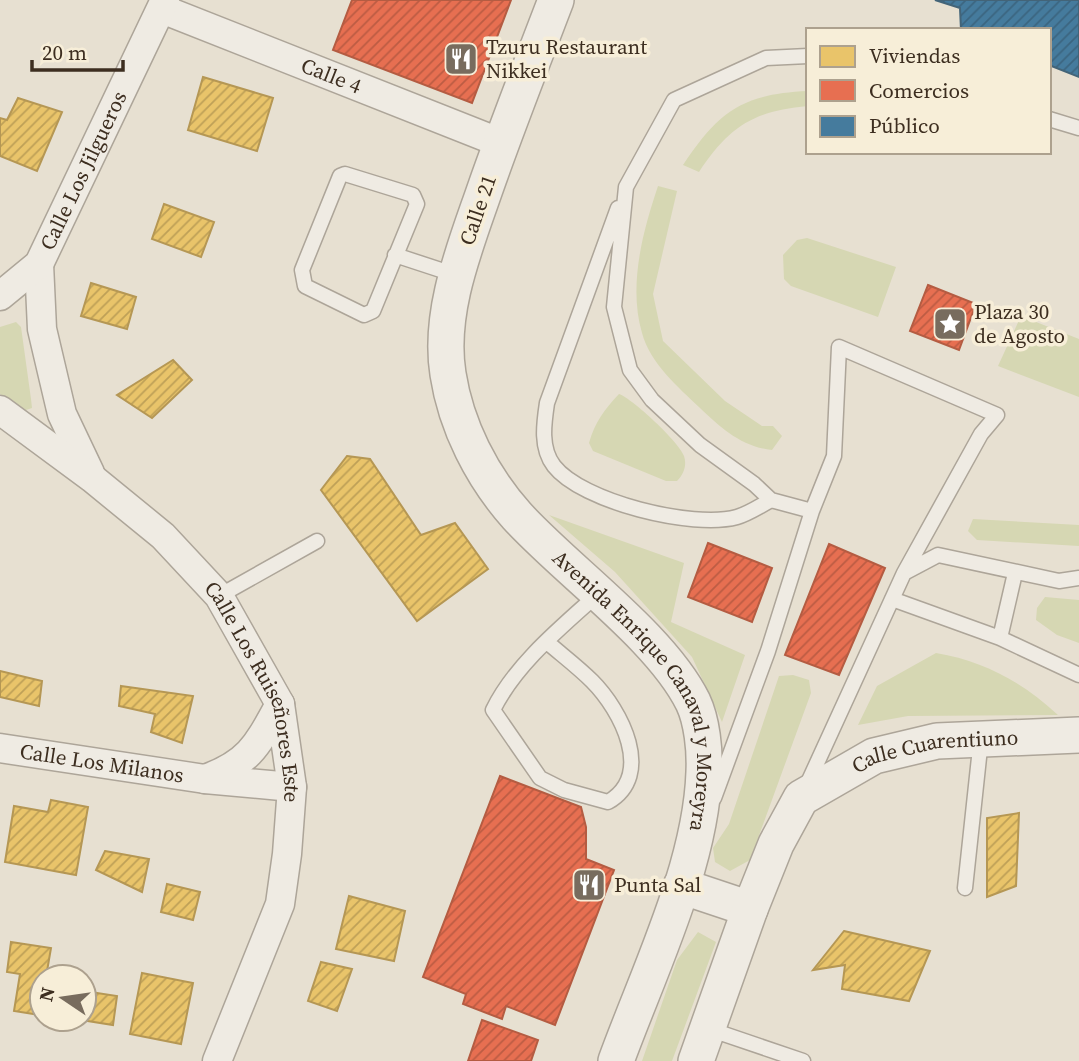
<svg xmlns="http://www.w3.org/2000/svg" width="1079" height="1061" viewBox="0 0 1079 1061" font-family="'Source Serif 4',serif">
	<defs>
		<pattern id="homes-hatch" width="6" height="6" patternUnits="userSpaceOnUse" patternTransform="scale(1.75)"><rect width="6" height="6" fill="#e9c46a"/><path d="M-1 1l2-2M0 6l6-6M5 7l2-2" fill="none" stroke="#bea057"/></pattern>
		<pattern id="shops-hatch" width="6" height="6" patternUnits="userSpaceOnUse" patternTransform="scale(1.75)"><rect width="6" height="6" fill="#e76f51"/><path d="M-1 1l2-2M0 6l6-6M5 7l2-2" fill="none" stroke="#bc5c43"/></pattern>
		<pattern id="public-hatch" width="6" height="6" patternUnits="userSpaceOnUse" patternTransform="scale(1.75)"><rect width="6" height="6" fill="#457b9d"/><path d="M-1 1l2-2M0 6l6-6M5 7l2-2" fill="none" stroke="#3b6580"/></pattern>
	</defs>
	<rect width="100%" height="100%" fill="#e7e0d1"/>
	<path fill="#d6d7b3" d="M808 91V106C753 111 729 127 699 172L683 165C719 111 742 94 808 91Z
		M658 186 677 191 653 294 663 341 725 401 762 426H773L782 436 772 450C742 447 721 428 700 408 678 387 650 363 642 333 628 285 643 231 658 186Z
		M807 238 896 267 878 317 791 286 784 279 783 255 797 240Z
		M1021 316 1079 339V397L998 366Z
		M16 322 21 327 31 399 32 408 23 411 0 394V327Z
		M619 394C633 399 679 442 684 456 687 465 684 474 677 481H666L593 451 589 443C595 422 604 410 619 394Z
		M549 515 684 563 671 622 745 655 722 722 692 657 615 572Z
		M973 519 1079 525V546L977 540 968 531Z
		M1045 597 1079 600V643L1057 635 1036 620 1037 608Z
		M936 653C984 661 1022 682 1058 715L908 716 858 725 877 686Z
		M793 675 809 680 811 693 750 860 730 871 715 862 713 848 729 824 779 676Z
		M698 932 716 942 672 1061H642L677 960Z"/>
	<path fill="url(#homes-hatch)" stroke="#b59754" stroke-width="2" d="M203 77 273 98 257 151 188 130Z
		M18 98 62 112 37 171 0 156V118L7 120Z
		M164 204 214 222 201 257 152 239Z
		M91 283 136 297 127 329 81 316Z
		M173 360 192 380 152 418 117 395Z
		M347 456 370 459 421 535 455 523 488 569 417 621 321 490Z
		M0 671 42 681 39 706 0 697Z
		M121 686 193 696 182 743 151 732 155 714 119 706Z
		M51 800 88 807 76 875 5 862 14 806 48 812Z
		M1019 813 1016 886 987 897V818Z
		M105 851 149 859 142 892 96 870Z
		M167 884 200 892 193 920 161 912Z
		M349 896 405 911 394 961 336 949Z
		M844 931 930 951 909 1001 842 989 845 965 813 970Z
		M11 942 51 948 46 977H42L40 1015 14 1011 20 974 7 972Z
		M321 962 352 969 337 1011 308 1001Z
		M142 973 193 983 181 1044 130 1034Z
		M84 991 117 996 113 1025 75 1019H84Z"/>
	<path fill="url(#shops-hatch)" stroke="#b45c42" stroke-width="2" d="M352 0H511L472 103 333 50Z
		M928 285 976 304 959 350 910 331Z
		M708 543 772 568 752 622 688 597Z
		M829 544 885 568 839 675 785 655Z
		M500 776 581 807 586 827V859L614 870 555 1025 506 1006 502 1019 463 1004 466 994 423 977Z
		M482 1020 538 1040 531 1061H468Z"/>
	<path fill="url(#public-hatch)" stroke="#436478" stroke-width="2" d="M935 0H1079V77L1049 65V30H961L960 8Z"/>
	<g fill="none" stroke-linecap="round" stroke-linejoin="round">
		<defs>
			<path id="service" d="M1049 119 1079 128
				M345 174 413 195 417 204 373 311 364 315 305 286 302 270 340 176Z
				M618 208 547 403C544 423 540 448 554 466 582 502 693 529 737 517 748 514 760 506 771 500
				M395 255 456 275
				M812 511 834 456 839 347 997 415 981 434 904 573
				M219 596 317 541
				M892 599 1000 638 1015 573
				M1000 638 1079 675
				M547 642C562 655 578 667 592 681 621 710 655 775 608 802L564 790 540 778 493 710C515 665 560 628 598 594
				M806 787 904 573 938 555 1059 581 1079 578
				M714 798 768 651 812 511 771 500 754 484 700 445 652 400 630 370 614 307 626 187 674 100 766 58 808 56
				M965 888 981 739
				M709 1029 803 1061"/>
			<g id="minor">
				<path id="s1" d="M162 9 501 143"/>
				<path d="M39 264 42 329 62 414 90 473"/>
				<path id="s2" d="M0 296 39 264 165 0"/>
				<path id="s3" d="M0 410 92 478 163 536 219 596 280 704 292 787 287 854 280 904 217 1061"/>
				<path id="s4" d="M0 748 205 779 292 787"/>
				<path d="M205 779C250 763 258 744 280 704"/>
			</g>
			<g id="tertiary">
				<path id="s5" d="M556 0C532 63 507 126 485 189 465 247 438 312 448 374 456 426 482 477 517 516 567 571 661 637 693 702 702 721 705 750 704 772 701 866 648 973 616 1061"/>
				<path d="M681 886 750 909"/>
				<path id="s6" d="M696 1061 750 909 776 844 801 798 874 756 937 741 1079 735"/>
			</g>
		</defs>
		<use href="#service" stroke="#ada599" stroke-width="17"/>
		<use href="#minor" stroke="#ada599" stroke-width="31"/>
		<use href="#tertiary" stroke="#ada599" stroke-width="38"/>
		<use href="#service" stroke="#efebe3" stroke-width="14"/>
		<use href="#minor" stroke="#efebe3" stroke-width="28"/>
		<use href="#tertiary" stroke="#efebe3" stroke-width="35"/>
	</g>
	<defs>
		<symbol id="restaurant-square" viewBox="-11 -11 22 22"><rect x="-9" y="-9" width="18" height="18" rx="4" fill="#786c5e" stroke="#f7eed8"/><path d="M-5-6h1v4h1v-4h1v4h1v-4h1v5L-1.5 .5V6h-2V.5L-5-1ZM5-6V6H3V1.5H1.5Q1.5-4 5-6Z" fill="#fff"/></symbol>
		<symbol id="sight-square" viewBox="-11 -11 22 22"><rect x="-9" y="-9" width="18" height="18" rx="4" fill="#786c5e" stroke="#f7eed8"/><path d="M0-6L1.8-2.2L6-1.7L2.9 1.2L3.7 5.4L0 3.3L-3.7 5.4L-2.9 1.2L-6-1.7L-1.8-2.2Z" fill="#fff"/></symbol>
	</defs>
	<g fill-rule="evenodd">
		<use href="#restaurant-square" x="442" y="40" width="38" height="38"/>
		<use href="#sight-square" x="931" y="305" width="38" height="38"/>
		<use href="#restaurant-square" x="570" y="866" width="38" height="38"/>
	</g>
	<g text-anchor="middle" stroke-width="7" stroke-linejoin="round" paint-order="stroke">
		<g font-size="21" fill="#3d2e20" stroke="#f7eed8" text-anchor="start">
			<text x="486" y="54">Tzuru Restaurant<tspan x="486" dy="24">Nikkei</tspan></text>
			<text x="974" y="319">Plaza 30<tspan x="974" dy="24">de Agosto</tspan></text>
			<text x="614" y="892">Punta Sal</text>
		</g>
		<g font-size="21" fill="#3d2e20" stroke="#f7eed8">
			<text dy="7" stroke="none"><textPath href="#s1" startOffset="182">Calle 4</textPath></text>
			<text dy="7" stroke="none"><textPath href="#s2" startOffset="154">Calle Los Jilgueros</textPath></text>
			<text transform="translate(478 210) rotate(-71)" y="7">Calle 21</text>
			<text dy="7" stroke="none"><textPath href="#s3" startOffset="392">Calle Los Ruiseñores Este</textPath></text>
			<text dy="7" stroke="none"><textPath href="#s5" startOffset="774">Avenida Enrique Canaval y Moreyra</textPath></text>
			<text dy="7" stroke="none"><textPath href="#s6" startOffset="429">Calle Cuarentiuno</textPath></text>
			<text dy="7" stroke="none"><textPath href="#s4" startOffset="103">Calle Los Milanos</textPath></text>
		</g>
	</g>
	<rect x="806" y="28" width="245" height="126" fill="#f7eed8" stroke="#ada18e" stroke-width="2"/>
	<rect x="820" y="46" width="35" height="21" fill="#e9c46a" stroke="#ada18e" stroke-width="2"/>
	<text x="869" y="63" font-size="21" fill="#3d2e20">Viviendas</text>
	<rect x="820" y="80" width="35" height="21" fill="#e76f51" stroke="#ada18e" stroke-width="2"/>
	<text x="869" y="98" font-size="21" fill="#3d2e20">Comercios</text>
	<rect x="820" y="116" width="35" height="21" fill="#457b9d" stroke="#ada18e" stroke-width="2"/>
	<text x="869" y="133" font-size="21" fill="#3d2e20">Público</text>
	<g transform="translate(63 998) rotate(283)"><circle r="33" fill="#f7eed8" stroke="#ada18e" stroke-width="2"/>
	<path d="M0-5L12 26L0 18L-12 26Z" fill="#786c5e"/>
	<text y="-10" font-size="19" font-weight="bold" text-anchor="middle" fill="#3d2e20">N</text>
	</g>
	<path d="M32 60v10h91v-10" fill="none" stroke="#3d2e20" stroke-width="3.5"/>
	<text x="42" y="60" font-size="21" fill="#3d2e20" stroke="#f7eed8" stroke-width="5" paint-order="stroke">20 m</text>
</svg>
